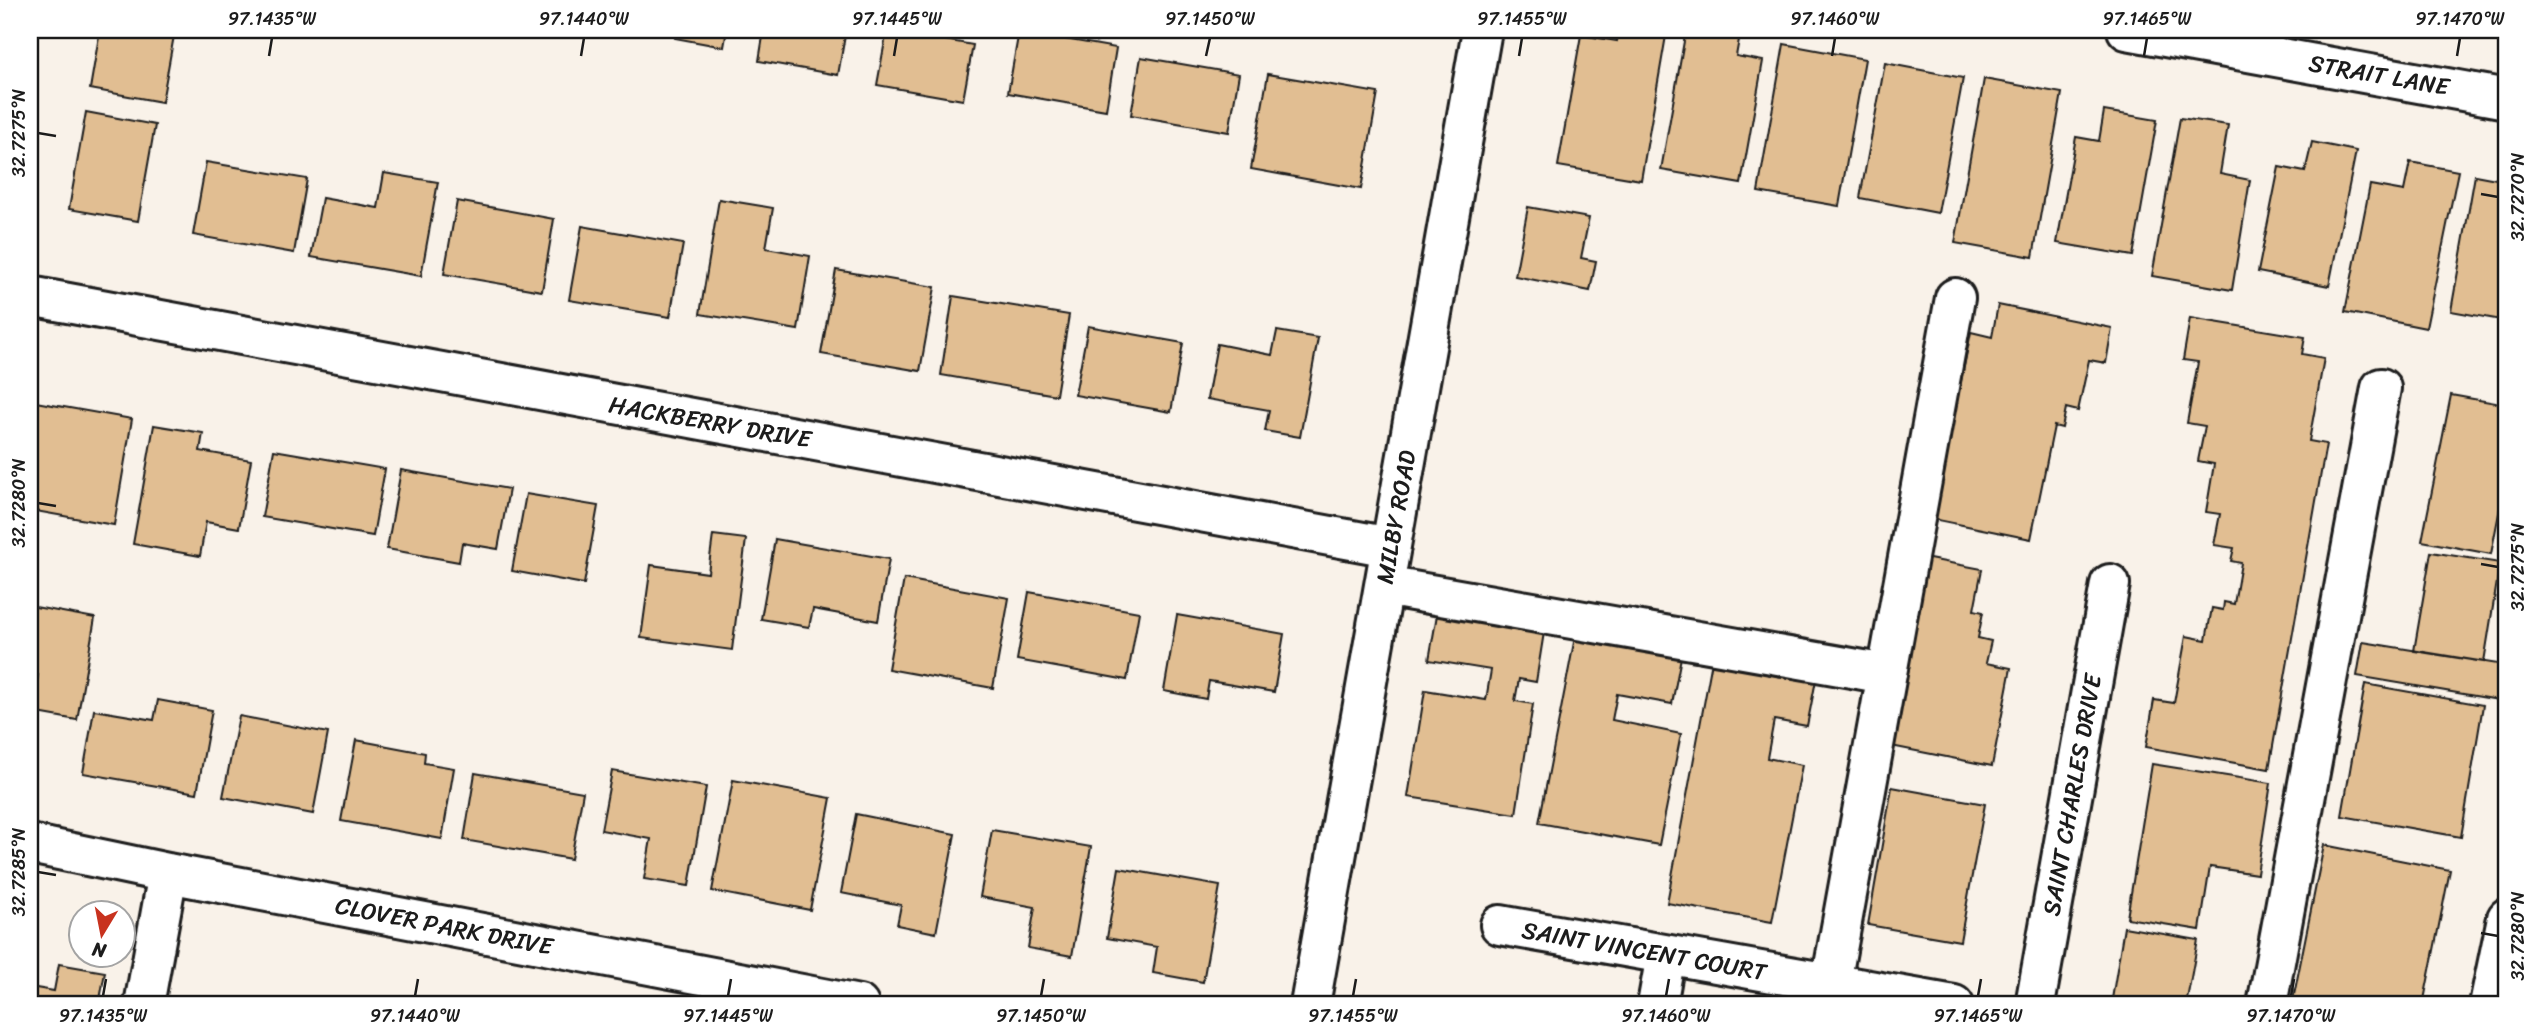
<svg xmlns="http://www.w3.org/2000/svg" width="2537" height="1035" viewBox="0 0 2537 1035" font-family="Sriracha,sans-serif">
	<rect width="100%" height="100%" fill="#f9f2e9"/>
	<filter id="ink" filterUnits="userSpaceOnUse"><feTurbulence type="fractalNoise" baseFrequency=".0143" numOctaves="2"/><feDisplacementMap in="SourceGraphic" scale="14" xChannelSelector="R" yChannelSelector="G"/><feConvolveMatrix kernelMatrix="1 2 1 2 8 2 1 2 1" color-interpolation-filters="sRGB"/></filter>
	<g filter="url(#ink)">
		<path fill="#e1be92" stroke="#1c1c1c" stroke-width="2" d="M100 30H175L162 102 90 89Z
			M676 30H727L724 47 675 38Z
			M764 30H846L838 75 759 61Z
			M887 30H923L922 36 973 45 963 100 877 85Z
			M1619 30H1667L1641 180 1558 166 1581 35 1617 41Z
			M1686 30H1719L1740 34 1736 56 1763 61 1741 184 1661 170Z
			M1019 31 1116 48 1106 110 1008 93Z
			M1784 44 1865 59 1839 206 1758 192Z
			M1141 57 1239 74 1229 132 1131 115Z
			M1885 63 1963 78 1938 213 1860 198Z
			M1268 74 1378 93 1361 189 1251 169Z
			M1984 79 2062 93 2033 257 1955 243Z
			M2104 111 2157 120 2133 256 2057 243 2076 137 2099 141Z
			M86 112 155 125 138 221 69 209Z
			M2180 118 2228 125 2220 174 2250 180 2232 290 2152 276Z
			M2312 142 2356 151 2329 286 2258 272 2279 167 2305 172Z
			M206 162 307 179 294 253 193 235Z
			M2410 162 2458 171 2426 328 2345 312 2370 185 2404 191Z
			M384 173 438 182 421 276 311 257 322 198 378 208Z
			M2475 175 2507 181V321L2451 311Z
			M719 199 773 208 766 248 810 256 798 330 700 314Z
			M457 201 554 219 542 291 444 274Z
			M1528 207 1589 218 1581 258 1596 261 1590 291 1515 276Z
			M582 226 683 244 670 317 569 300Z
			M836 270 935 287 920 371 821 354Z
			M953 296 1069 315 1056 395 941 375Z
			M1998 305 2112 328 2106 363 2089 360 2078 411 2066 408 2062 428 2054 426 2031 539 1933 519 1971 332 1992 337Z
			M2190 318 2305 337 2302 354 2324 358 2309 441 2326 444 2269 769 2146 747 2154 700 2174 703 2186 636 2206 640 2212 608 2223 610 2224 602 2234 604 2241 563 2231 561 2234 548 2214 545 2220 514 2206 512 2214 464 2198 461 2205 426 2187 423 2198 362 2183 360Z
			M1088 326 1183 343 1171 412 1075 395Z
			M1277 331 1318 338 1300 437 1265 431 1269 410 1207 399 1217 344 1272 355Z
			M2451 395 2507 405V472L2491 554 2422 541Z
			M30 401 132 419 114 525 30 510Z
			M154 425 203 433 200 451 251 460 239 528 206 522 200 556 133 544Z
			M274 450 385 469 373 536 262 517Z
			M401 470 509 489 498 549 462 543 459 562 387 549Z
			M526 494 598 506 584 584 512 571Z
			M713 535 746 539 732 650 641 638 651 565 708 573Z
			M775 539 889 559 878 621 813 609 809 627 761 619Z
			M2431 552 2500 563 2484 662 2414 651Z
			M1924 558 1982 569 1974 610 1983 612 1978 638 1991 641 1986 663 2011 668 1992 766 1886 745Z
			M904 579 1009 598 993 688 888 669Z
			M1029 592 1139 612 1127 680 1017 660Z
			M30 606 95 618 77 720 32 712 38 675 30 673Z
			M1438 609 1545 626 1536 682 1519 679 1515 701 1533 704 1516 814 1408 797 1425 690 1486 700 1491 670 1429 660Z
			M1177 615 1284 634 1274 692 1209 681 1206 699 1164 691Z
			M1575 637 1681 657 1672 704 1617 694 1612 720 1681 734 1659 845 1539 823Z
			M2363 642 2504 665 2499 700 2357 676Z
			M1712 661 1816 680 1807 726 1774 720 1767 758 1802 765 1772 922 1667 903Z
			M2365 684 2483 705 2461 837 2342 816Z
			M158 700 212 710 197 793 83 773 94 710 154 720Z
			M239 716 328 733 313 814 223 797Z
			M356 740 425 753 424 763 454 768 442 839 341 821Z
			M2152 764 2271 783 2257 874 2210 867 2200 930 2127 918Z
			M612 771 706 787 689 886 644 879 651 839 601 830Z
			M475 773 583 792 571 859 464 840Z
			M733 780 831 798 810 910 712 891Z
			M1892 787 1985 804 1960 941 1868 925Z
			M856 814 955 834 936 933 897 925 901 905 841 893Z
			M992 830 1091 847 1072 956 1028 948 1035 907 980 897Z
			M2324 845 2450 870 2423 1005H2292Z
			M1119 868 1220 886 1203 982 1153 973 1157 947 1107 938Z
			M2124 927 2198 940 2186 1005H2111Z
			M59 964 105 972 99 1005H30V987L54 991Z"/>
		<g fill="none" stroke-linecap="round" stroke-linejoin="round">
			<defs>
				<path id="minor" d="M2127 30 2507 99
					M30 296 1390 547
					M1384 586 1886 674
					M30 844 168 873 859 1005
					M1500 925 1954 1005
					M1831 983 1955 298
					M144 1005 168 873
					M1310 1005 1482 30
					M1657 1005 1666 955
					M2035 1005 2110 584
					M2267 1005 2381 388
					M2489 1005 2507 918"/>
			</defs>
			<use href="#minor" stroke="#1c1c1c" stroke-width="44"/>
			<use href="#minor" stroke="#fff" stroke-width="38"/>
		</g>
	</g>
	<path fill="none" stroke="#1c1c1c" stroke-width="2.5" d="M269 56 272 38M581 56 584 38M894 56 897 38M1206 56 1210 38M1519 56 1522 38M1832 56 1835 38M2144 56 2147 38M2457 56 2460 38M38 133 56 136M2481 194 2498 197M38 503 56 506M2481 564 2498 567M38 872 56 875M2481 933 2498 936M103 996 106 979M415 996 418 979M728 996 731 979M1041 996 1044 979M1353 996 1356 979M1666 996 1669 979M1978 996 1981 979M2291 996 2294 979"/>
	<g text-anchor="middle" stroke-width="5" stroke-linejoin="round" paint-order="stroke">
		<g font-size="24" fill="#1c1c1c" stroke="#fff">
			<text transform="translate(2379 75) rotate(10)" y="8">STRAIT LANE</text>
			<text transform="translate(710 422) rotate(10)" y="8">HACKBERRY DRIVE</text>
			<text transform="translate(1396 517) rotate(-80)" y="8">MILBY ROAD</text>
			<text transform="translate(2072 795) rotate(-80)" y="8">SAINT CHARLES DRIVE</text>
			<text transform="translate(444 926) rotate(11)" y="8">CLOVER PARK DRIVE</text>
			<text transform="translate(1644 951) rotate(10)" y="8">SAINT VINCENT COURT</text>
		</g>
	</g>
	<rect width="2537" height="1035" fill="none" stroke="#fff" stroke-width="77"/>
	<g transform="translate(102 934) rotate(190)"><circle r="33" fill="#ffffff" stroke="#a4a4a4" stroke-width="2"/>
	<path d="M0-5L12 26L0 18L-12 26Z" fill="#c8321e"/>
	<text y="-10" font-size="19" font-weight="bold" text-anchor="middle" fill="#1c1c1c">N</text>
	</g>
	<rect x="38" y="38" width="2460" height="958" fill="none" stroke="#1c1c1c" stroke-width="2.5"/>
	<g font-size="18" text-anchor="middle" fill="#1c1c1c">
		<text x="272" y="25">97.1435°W</text>
		<text x="584" y="25">97.1440°W</text>
		<text x="897" y="25">97.1445°W</text>
		<text x="1210" y="25">97.1450°W</text>
		<text x="1522" y="25">97.1455°W</text>
		<text x="1835" y="25">97.1460°W</text>
		<text x="2147" y="25">97.1465°W</text>
		<text x="2460" y="25">97.1470°W</text>
		<text transform="translate(19 133) rotate(-90)" y="6">32.7275°N</text>
		<text transform="translate(2518 197) rotate(-90)" y="6">32.7270°N</text>
		<text transform="translate(19 503) rotate(-90)" y="6">32.7280°N</text>
		<text transform="translate(2518 567) rotate(-90)" y="6">32.7275°N</text>
		<text transform="translate(19 872) rotate(-90)" y="6">32.7285°N</text>
		<text transform="translate(2518 936) rotate(-90)" y="6">32.7280°N</text>
		<text x="103" y="1022">97.1435°W</text>
		<text x="415" y="1022">97.1440°W</text>
		<text x="728" y="1022">97.1445°W</text>
		<text x="1041" y="1022">97.1450°W</text>
		<text x="1353" y="1022">97.1455°W</text>
		<text x="1666" y="1022">97.1460°W</text>
		<text x="1978" y="1022">97.1465°W</text>
		<text x="2291" y="1022">97.1470°W</text>
	</g>
</svg>
